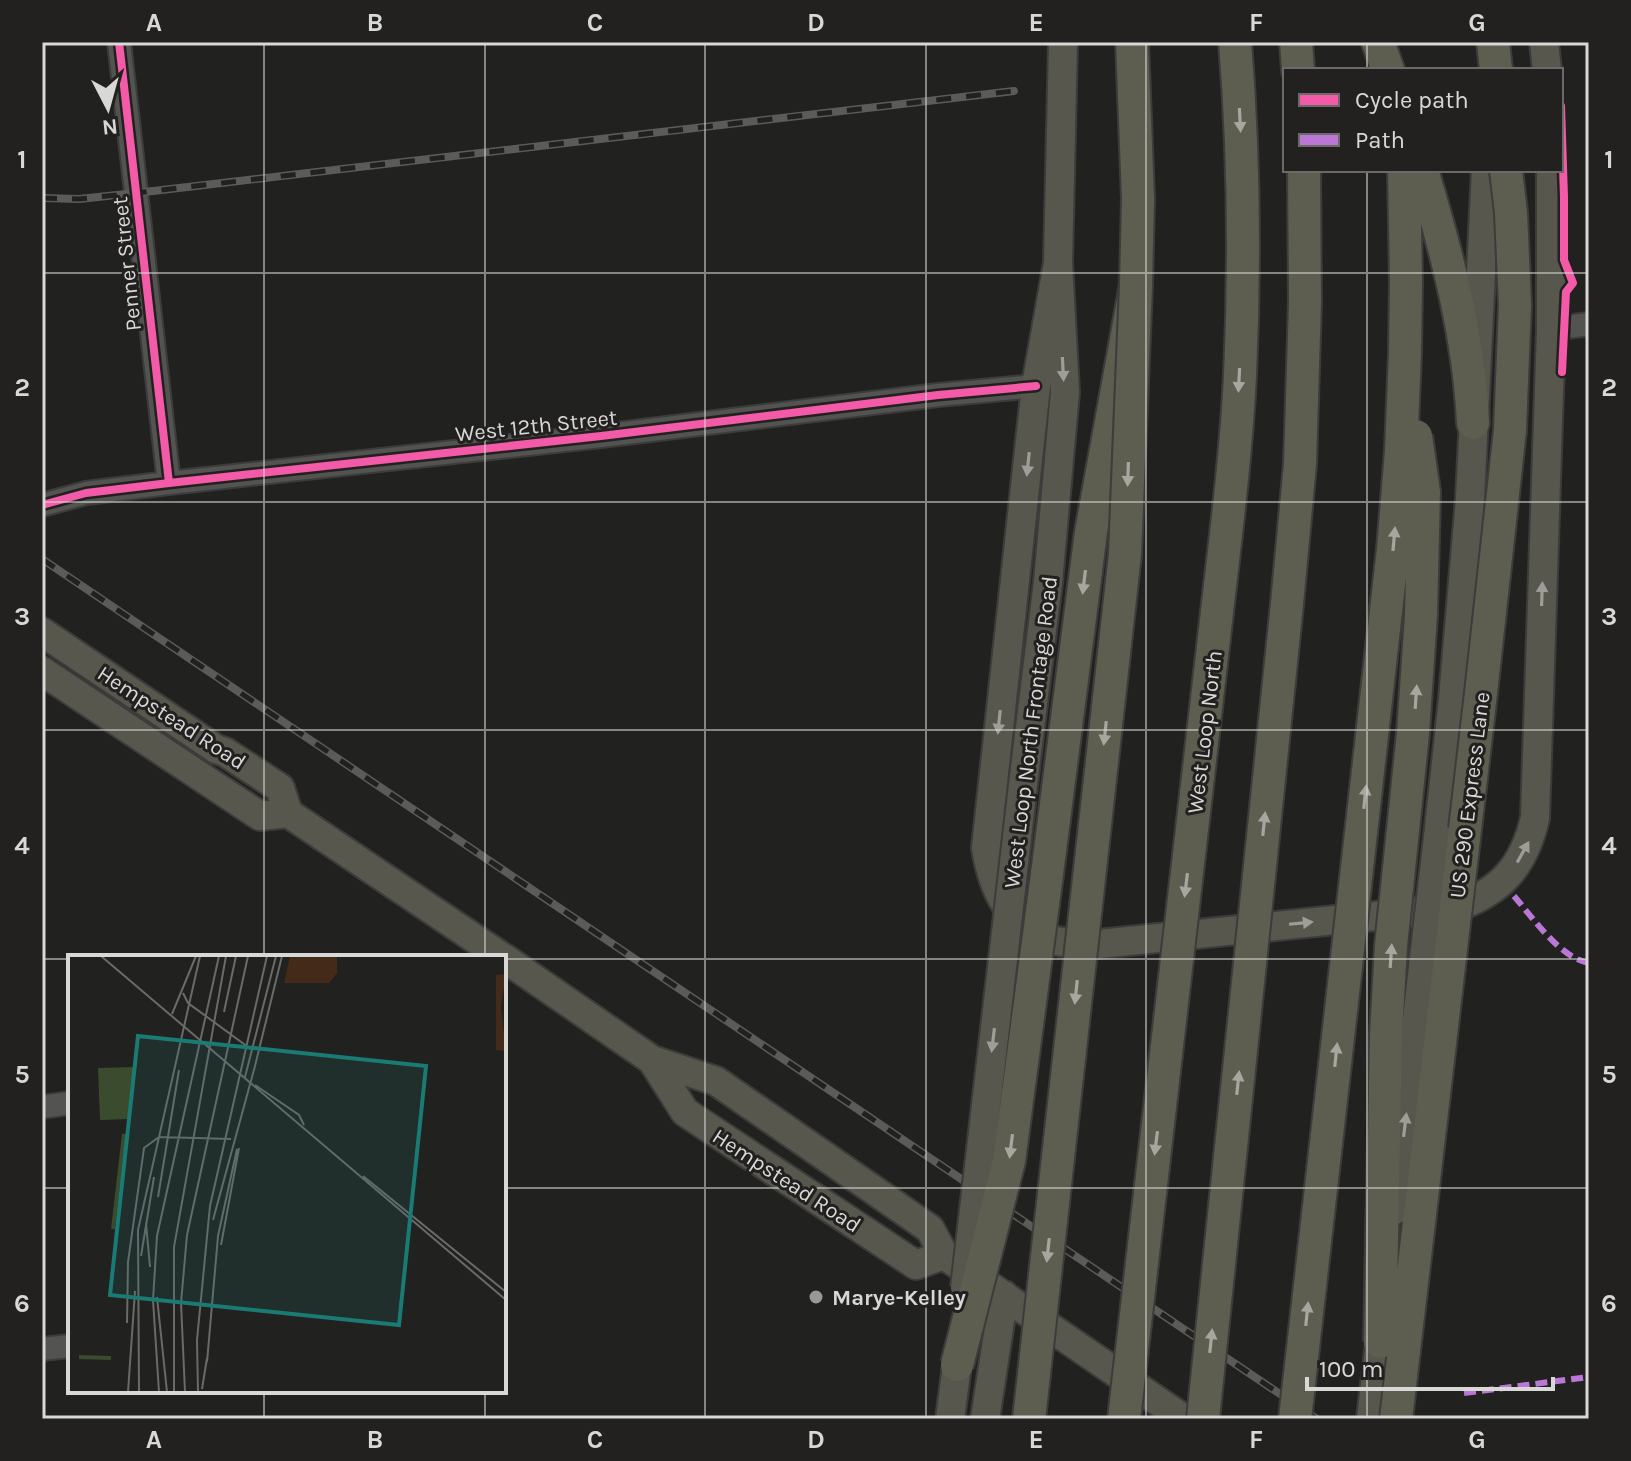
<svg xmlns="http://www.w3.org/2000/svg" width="1631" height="1461" viewBox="0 0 1631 1461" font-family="Karla,sans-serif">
	<rect width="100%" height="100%" fill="#212120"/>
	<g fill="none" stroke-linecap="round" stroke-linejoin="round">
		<defs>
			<path id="minor" d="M119 42 169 483
				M1551 329 1589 324
				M42 505 86 493 169 483 601 436 938 395 1036 386
				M42 1107 70 1103
				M42 1349 70 1346"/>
			<path id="major" d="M1544 42 1547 70
				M1058 263 1036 386 986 848C993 890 1009 925 1052 940 1063 943 1077 943 1089 945L1454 908C1501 892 1524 866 1535 818L1551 329V170
				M42 632 216 749 225 752 280 788 288 813 502 957
				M42 671 260 816 288 813
				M1025 768 1048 582 1065 392 1058 263 1063 42
				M1438 837 1453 699 1470 499 1486 170
				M504 958 652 1060 716 1081 930 1229 944 1255 1184 1419
				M652 1060 685 1112 916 1265 944 1255
				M950 1419 957 1365
				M985 1419 1004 1295
				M1371 1419 1380 1342"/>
			<path id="highway" d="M1296 42 1298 70
				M1378 42 1388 70
				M1404 170 1406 282 1405 353
				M1422 170C1447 253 1469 337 1473 423
				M1287 604 1300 464 1305 302 1304 170
				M1217 612C1226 534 1236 455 1240 376 1245 265 1244 153 1235 42
				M1047 874 1091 532 1136 285 1138 199 1132 42"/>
		</defs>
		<use href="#minor" stroke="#3c3c3b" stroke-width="26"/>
		<use href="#major" stroke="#3c3c3b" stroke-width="32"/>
		<use href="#highway" stroke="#3c3c3b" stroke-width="36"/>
		<use href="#minor" stroke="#535351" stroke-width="22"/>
		<use href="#major" stroke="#57574e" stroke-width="28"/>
		<use href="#highway" stroke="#5d5d50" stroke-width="32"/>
		<defs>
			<path id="rail" d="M42 198 79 199 136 193 1014 91
				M42 559 1317 1419"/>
		</defs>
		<use href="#rail" stroke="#5b5b5a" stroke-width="8"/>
		<use href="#rail" stroke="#22211f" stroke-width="5" stroke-dasharray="15" stroke-linecap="butt"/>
		<defs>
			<path id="major-bridge" d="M1395 1210 1438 837
				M965 1288 1025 768"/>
			<path id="highway-bridge" d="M1493 42 1496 70
				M1380 1342 1386 1035 1391 946 1413 733 1421 615 1424 492 1416 436
				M957 1365 1009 1161 1047 874
				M1029 1419 1125 554 1136 285
				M1124 1419 1217 612
				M1203 1419 1287 604
				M1295 1419 1393 549 1401 451 1405 353
				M1396 1419 1481 693 1510 430 1515 305 1511 213 1506 170"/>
		</defs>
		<use href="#major-bridge" stroke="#3c3c3b" stroke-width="32" stroke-linecap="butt"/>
		<use href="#highway-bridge" stroke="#3c3c3b" stroke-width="36" stroke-linecap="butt"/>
		<use href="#major-bridge" stroke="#57574e" stroke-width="28"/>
		<use href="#highway-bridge" stroke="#5d5d50" stroke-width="32"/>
		<path stroke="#ba77d6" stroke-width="6" stroke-dasharray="12 6" stroke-linecap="butt" d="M1514 896C1533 918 1560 958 1589 963
			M1464 1393 1589 1377"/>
		<defs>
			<path id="cycleway" d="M119 42 169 483
				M1561 106 1564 197V260L1573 283 1566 292 1562 372
				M42 505 86 493 169 483 601 436 938 395 1036 386"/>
		</defs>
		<use href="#cycleway" stroke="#22211f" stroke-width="13"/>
		<use href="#cycleway" stroke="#f35aa7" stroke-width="8"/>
	</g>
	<defs><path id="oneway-solid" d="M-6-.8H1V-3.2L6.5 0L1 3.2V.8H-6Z" transform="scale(2)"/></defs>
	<g fill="#a7a7a0">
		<use href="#oneway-solid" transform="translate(1240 120) rotate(87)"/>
		<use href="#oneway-solid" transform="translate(1239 380) rotate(93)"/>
		<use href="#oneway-solid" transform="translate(1128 474) rotate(92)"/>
		<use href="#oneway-solid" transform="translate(1394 539) rotate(-85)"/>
		<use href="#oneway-solid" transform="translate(1084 582) rotate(97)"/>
		<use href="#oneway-solid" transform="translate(1416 697) rotate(-86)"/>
		<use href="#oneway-solid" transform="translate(1105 733) rotate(96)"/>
		<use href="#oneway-solid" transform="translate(1365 797) rotate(-84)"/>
		<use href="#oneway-solid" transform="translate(1264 824) rotate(-84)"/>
		<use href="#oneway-solid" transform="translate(1186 885) rotate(97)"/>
		<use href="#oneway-solid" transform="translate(1391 956) rotate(-86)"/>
		<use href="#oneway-solid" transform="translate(1076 992) rotate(96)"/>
		<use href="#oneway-solid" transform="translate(1336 1055) rotate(-84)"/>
		<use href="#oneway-solid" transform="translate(1238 1083) rotate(-84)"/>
		<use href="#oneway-solid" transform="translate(1156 1143) rotate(97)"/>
		<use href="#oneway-solid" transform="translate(1011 1146) rotate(97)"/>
		<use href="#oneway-solid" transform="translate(1048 1250) rotate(96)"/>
		<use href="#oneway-solid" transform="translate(1307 1314) rotate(-84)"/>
		<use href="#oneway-solid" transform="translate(1211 1341) rotate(-84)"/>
	</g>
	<g fill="#9e9e99">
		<use href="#oneway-solid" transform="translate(1063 369) rotate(87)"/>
		<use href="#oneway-solid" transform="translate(1028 464) rotate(96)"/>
		<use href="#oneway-solid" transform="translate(1542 594) rotate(-88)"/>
		<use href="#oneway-solid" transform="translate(999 722) rotate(96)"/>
		<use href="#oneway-solid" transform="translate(1523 852) rotate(-61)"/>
		<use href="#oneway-solid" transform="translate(1301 923) rotate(-6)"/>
		<use href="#oneway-solid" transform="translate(993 1040) rotate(97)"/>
		<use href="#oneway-solid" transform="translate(1405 1125) rotate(-83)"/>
	</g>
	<path fill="none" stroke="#d8d8d6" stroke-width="2" stroke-opacity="0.55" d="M264 42V957M485 42V957M705 42V1419M926 42V1419M1146 42V1419M1367 42V70M1367 170V1419M42 273H1589M42 502H1589M42 730H1589M42 959H70M504 959H1589M42 1188H70M504 1188H1589M264 1391V1419M485 1391V1419"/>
	<circle fill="#989896" stroke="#22211f" stroke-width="3" cx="816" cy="1297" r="8"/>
	<g text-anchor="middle" stroke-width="6" stroke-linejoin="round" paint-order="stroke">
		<g font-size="22" fill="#d8d8d6" stroke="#22211f">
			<text transform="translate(126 264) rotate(-96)" y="8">Penner Street</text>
			<text transform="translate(536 425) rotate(-6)" y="8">West 12th Street</text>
			<text transform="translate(172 717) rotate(33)" y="8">Hempstead Road</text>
			<text transform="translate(1030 732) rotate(-83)" y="8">West Loop North Frontage Road</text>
			<text transform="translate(1204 732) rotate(-83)" y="8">West Loop North</text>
			<text transform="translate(1469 795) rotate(-83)" y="8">US 290 Express Lane</text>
			<text transform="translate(787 1180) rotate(33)" y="8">Hempstead Road</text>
		</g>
		<g font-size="22" font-weight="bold" fill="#d8d8d6" stroke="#22211f" text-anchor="start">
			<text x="832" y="1305">Marye-Kelley</text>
		</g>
	</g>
	<g transform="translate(68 955)">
		<rect width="438" height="438" fill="#212120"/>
		<path d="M222 1H269V18L261 28H216ZM438 19 433 52 438 96 428 95V20Z" fill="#442a18"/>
		<path d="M67 112 61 164 32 165 30 113Z" fill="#3b4b2e"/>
		<path fill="none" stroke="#3b4b2e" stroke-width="4" d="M45 274 56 179M11 402 43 403"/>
		<path fill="none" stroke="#6a6a69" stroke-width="2" d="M33 1 438 345M115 38 120 48 180 92M156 57 168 1M104 59 128 1M186 115 214 1M177 122 208 1M187 130 231 160 236 170M295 221 438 337M90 242 111 115M145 265 187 111M78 268 82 312M153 290 171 193M73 301 86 222M89 342 99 437M59 368 60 307 76 193 91 182 163 184M139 407 150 281 169 194M134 434 139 403M60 437 67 336M71 437 70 275 132 1M91 437 85 345 89 281 151 1M106 437V292L158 1M117 437 113 348 119 280 180 1M130 437 129 385 142 251 199 1"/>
		<path fill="#197b73" fill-opacity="0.15" stroke="#197b73" stroke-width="4" d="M70 81 358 111 331 370 42 340Z"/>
		<rect width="438" height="438" fill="none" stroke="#d8d8d6" stroke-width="4"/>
	</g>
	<rect width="1631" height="1461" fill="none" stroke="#22211f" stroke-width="88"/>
	<rect x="1283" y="68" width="280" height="104" fill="#22211f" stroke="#6b6a68" stroke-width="2"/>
	<rect x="1299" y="94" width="40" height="12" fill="#f35aa7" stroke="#6b6a68" stroke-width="2"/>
	<text x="1355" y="108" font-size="24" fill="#d8d8d6">Cycle path</text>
	<rect x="1299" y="134" width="40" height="12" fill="#ba77d6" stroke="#6b6a68" stroke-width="2"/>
	<text x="1355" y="148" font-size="24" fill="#d8d8d6">Path</text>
	<g transform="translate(108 108) rotate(174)" stroke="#22211f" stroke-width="6" paint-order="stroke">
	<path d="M0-6L14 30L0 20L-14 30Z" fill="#d8d8d6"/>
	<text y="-12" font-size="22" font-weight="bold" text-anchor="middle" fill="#d8d8d6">N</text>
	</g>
	<path d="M1307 1377v12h246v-12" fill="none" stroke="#d8d8d6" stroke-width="4"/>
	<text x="1319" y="1377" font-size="24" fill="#d8d8d6" stroke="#22211f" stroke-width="6" paint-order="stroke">100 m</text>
	<rect x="44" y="44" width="1543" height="1373" fill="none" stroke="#d8d8d6" stroke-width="3"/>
	<g font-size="26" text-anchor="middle" font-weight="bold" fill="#d8d8d6">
		<text x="154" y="31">A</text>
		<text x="375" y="31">B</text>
		<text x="595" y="31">C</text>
		<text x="816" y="31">D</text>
		<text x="1036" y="31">E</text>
		<text x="1256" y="31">F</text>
		<text x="1477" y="31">G</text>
		<text x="22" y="168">1</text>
		<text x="1609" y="168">1</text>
		<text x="22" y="396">2</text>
		<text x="1609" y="396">2</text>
		<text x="22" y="625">3</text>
		<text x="1609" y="625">3</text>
		<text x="22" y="854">4</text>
		<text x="1609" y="854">4</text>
		<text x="22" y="1083">5</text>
		<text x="1609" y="1083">5</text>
		<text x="22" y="1312">6</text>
		<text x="1609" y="1312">6</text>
		<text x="154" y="1448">A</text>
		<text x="375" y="1448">B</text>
		<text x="595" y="1448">C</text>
		<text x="816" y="1448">D</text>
		<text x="1036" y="1448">E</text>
		<text x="1256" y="1448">F</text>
		<text x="1477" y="1448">G</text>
	</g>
</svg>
